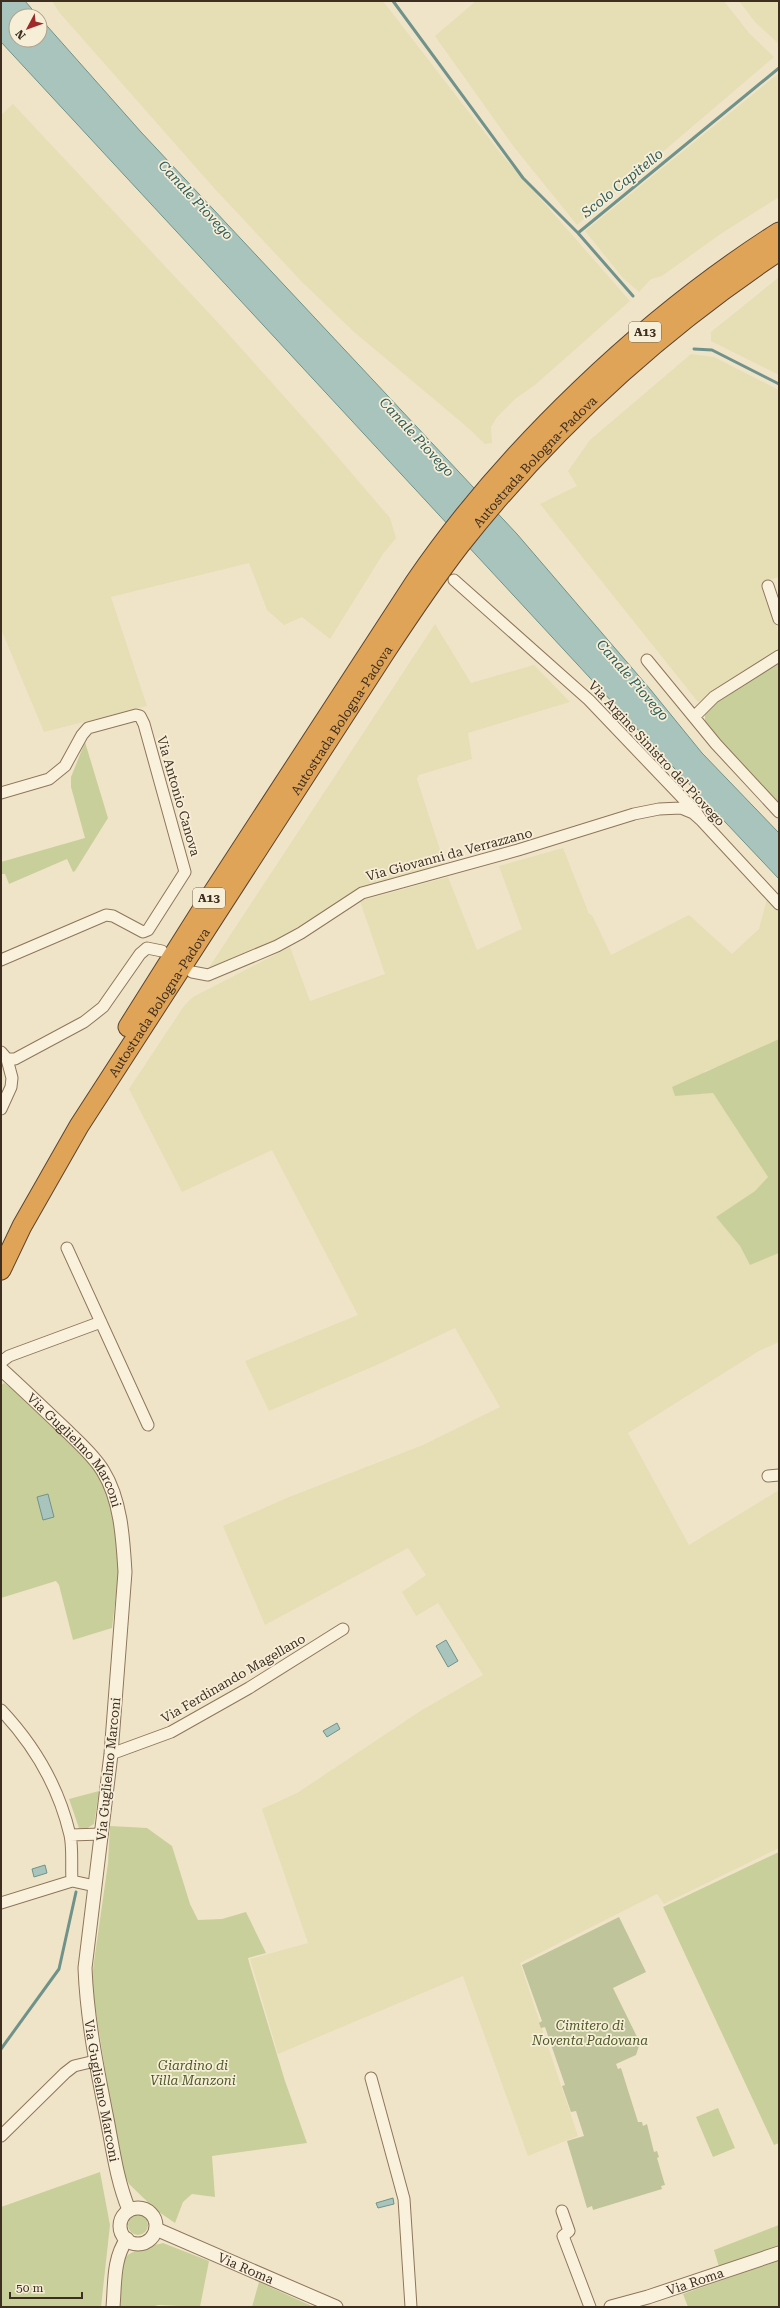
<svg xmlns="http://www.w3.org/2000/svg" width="780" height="2308" viewBox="0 0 780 2308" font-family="'Roboto Serif',serif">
	<rect width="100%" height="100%" fill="#f0e4c8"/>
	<path fill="#e6deb5" d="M52 1H383L502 155 630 301 535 385 515 399 497 417 491 427 492 443 485 444 467 427 353 331 302 282 214 188 59 12Z
		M476 1H724L749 33 774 57 577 225 514 147 435 36Z
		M739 1H779V44L755 22Z
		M779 73V197L722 233 662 276 651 279 639 292 623 278 585 231Z
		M13 104 223 328 324 441 390 518 396 538 383 554 330 639 302 617 284 625 267 610 249 563 111 597 147 706 44 732 1 629V115Z
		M779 277V375L711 341V332Z
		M691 354 714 357 779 390V577L763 582 779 635V648L776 653 698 702 540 504 577 486 568 471 590 440Z
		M435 624 471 683 534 665 570 702 468 733 472 759 419 775 417 779 445 865 356 890 315 919 277 941 206 972Z
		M563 848 589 914 592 915 611 955 689 915 732 954 759 929 767 899 779 911V1039L726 1064 705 1071 695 1094 713 1093 768 1177 755 1191 716 1217 740 1246 750 1265 779 1253V1342L759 1351 628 1433 689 1545 779 1490V1848L664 1904 657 1894 520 1963 578 2136 528 2156 463 1976 278 2054 250 1959 308 1943 262 1809 297 1793 422 1710 483 1675 438 1603 416 1616 402 1592 426 1575 408 1548 265 1625 223 1526 289 1497 423 1445 500 1407 455 1328 379 1364 269 1411 245 1361 358 1315 272 1150 182 1192 129 1089 184 1006 193 997 290 947 310 1001 385 974 360 901 448 877 477 950 522 929 499 866Z"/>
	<path fill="#c9cf9b" d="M779 662V805L705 722V712C715 703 726 693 738 686 751 678 767 672 779 662Z
		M85 742 108 818 75 871 73 872 67 859 9 884 5 874H1V862L85 838 71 787V777Z
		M779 1039V1253L750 1265 740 1246 716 1217 755 1191 768 1177 713 1093 675 1096 672 1087Z
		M4 1383 18 1393 62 1432 93 1466 105 1488 114 1514 120 1562 112 1628 73 1640 59 1585 56 1581 1 1598V1385Z
		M99 1791 94 1824 86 1829 79 1828 69 1799Z
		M110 1826 147 1828 172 1846 190 1904 198 1920 222 1919 246 1912 266 1953 248 1958 249 1962 285 2081 307 2143 212 2156 215 2197 192 2194 183 2202 175 2223 156 2210 129 2184 125 2176 114 2127 93 1993 92 1976 108 1863Z
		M779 1852V2143L774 2145 663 1907Z
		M718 2108 735 2148 713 2157 696 2117Z
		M100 2172 110 2225 101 2307H1V2207Z
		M128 2225a10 10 0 1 1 20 0a10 10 0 1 1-20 0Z
		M779 2225V2247L719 2267 714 2250Z
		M163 2243 209 2261 200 2307 159 2305 150 2307H118C119 2295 118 2264 128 2255 134 2250 154 2245 163 2243Z
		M779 2260V2307H688L683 2294Z
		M259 2282 314 2307H252Z"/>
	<path fill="#bfc49a" d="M619 1917 646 1972 613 1988 640 2043 636 2055 616 2064 618 2069 621 2068 638 2122H642L643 2126 647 2124 654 2152 657 2151 659 2157 657 2158 665 2185 661 2186 662 2189 593 2210 592 2206 587 2208 567 2141 584 2136 576 2111 571 2112 562 2086 565 2085 545 2027 541 2028 539 2023 542 2021 522 1965Z"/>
	<path fill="#a9c4bc" stroke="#6f938a" d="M1 1H25L38 16H16V40H40V18L141 132 517 534 650 689 702 753 779 833V879L640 732 1 42Z
		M48 1494 54 1517 43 1520 37 1497Z
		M446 1640 458 1661 448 1667 436 1646Z
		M337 1723 340 1729 327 1737 323 1731Z
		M45 1865 47 1873 34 1877 32 1869Z
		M393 2198 394 2204 378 2208 376 2203Z"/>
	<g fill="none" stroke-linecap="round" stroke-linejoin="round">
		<path stroke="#6f938a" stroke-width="3" d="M393 1 523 178 578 233 779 68
			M578 233 633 296
			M694 349 712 350 779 384
			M1 2049 59 1969 76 1892"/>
		<defs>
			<path id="minor" d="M454 580 589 700 695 811 702 821 779 904
				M768 586 779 619
				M647 660 716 744 779 812
				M694 717 714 697 779 656
				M1 793 49 779 65 766 82 735 88 728 136 715 140 716 144 724 185 872 148 930 143 932 113 916 106 915 1 960
				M192 972 208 975 277 946 301 933 362 893 518 850 634 814 659 809 681 808 693 813 702 821
				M1 1052 7 1059 12 1078 11 1087 1 1109
				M7 1059H15L84 1022 103 1007 140 954 147 948 162 951
				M67 1248 148 1425
				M1 1362 9 1356 101 1322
				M768 1476 779 1475
				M1 1710C34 1745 59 1788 70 1835 73 1849 71 1866 72 1881
				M111 1754 171 1732 249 1688 343 1629
				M70 1835 102 1834
				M1 1903 72 1881 95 1886
				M371 2078 404 2199 411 2307
				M1 2136 65 2073 74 2066 95 2061
				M562 2211 569 2231 563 2236 590 2307"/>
			<g id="tertiary">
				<path id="s1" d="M1 1369C24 1390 46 1411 68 1432 80 1444 94 1456 103 1471 121 1500 123 1539 125 1572L111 1754 85 1968C87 2019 97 2069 107 2119 113 2150 117 2181 129 2210"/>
				<circle cx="138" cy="2226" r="18"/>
				<path id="s2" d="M156 2229 336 2307"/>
				<path d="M113 2307C115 2284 113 2258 127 2239"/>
				<path id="s3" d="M611 2307 648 2297 779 2253"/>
			</g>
			<g id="motorway">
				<path d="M128 1027 208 900 415 582C505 450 644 318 779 232"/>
				<path id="s4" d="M1 1270 22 1226 79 1126 384 654C409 616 433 580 460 545 550 431 659 331 779 251"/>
			</g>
		</defs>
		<use href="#minor" stroke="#8d765c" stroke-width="13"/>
		<use href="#tertiary" stroke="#8d765c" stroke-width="15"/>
		<use href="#motorway" stroke="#5b4430" stroke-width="21"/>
		<use href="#minor" stroke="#faf1dc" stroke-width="11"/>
		<use href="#tertiary" stroke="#faf1dc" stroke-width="13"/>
		<use href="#motorway" stroke="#e0a458" stroke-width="19"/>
	</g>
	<g text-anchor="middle" stroke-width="3.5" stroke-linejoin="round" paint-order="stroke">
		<g fill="#f7eed8" stroke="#756857" stroke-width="1">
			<rect x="629" y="322" width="32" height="20" rx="3"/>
			<rect x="193" y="888" width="32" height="20" rx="3"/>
		</g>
		<g font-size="12" font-weight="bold" fill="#3d2e20">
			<text x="645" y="336">A13</text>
			<text x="209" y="902">A13</text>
		</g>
		<g font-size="13" fill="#3d2e20" stroke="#f7eed8">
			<text dy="5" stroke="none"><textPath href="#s4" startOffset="971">Autostrada Bologna-Padova</textPath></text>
			<text dy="5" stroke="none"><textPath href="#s4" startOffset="647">Autostrada Bologna-Padova</textPath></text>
			<text transform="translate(657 753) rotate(47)" y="5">Via Argine Sinistro del Piovego</text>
			<text transform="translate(179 796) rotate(74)" y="5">Via Antonio Canova</text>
			<text transform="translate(449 854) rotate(-15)" y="5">Via Giovanni da Verrazzano</text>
			<text dy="5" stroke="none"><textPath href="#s4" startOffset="311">Autostrada Bologna-Padova</textPath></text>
			<text dy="5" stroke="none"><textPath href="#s1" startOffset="111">Via Guglielmo Marconi</textPath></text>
			<text transform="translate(233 1678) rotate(-30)" y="5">Via Ferdinando Magellano</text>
			<text transform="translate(108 1769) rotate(-84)" y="5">Via Guglielmo Marconi</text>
			<text dy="5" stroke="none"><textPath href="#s1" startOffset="771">Via Guglielmo Marconi</textPath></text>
			<text dy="5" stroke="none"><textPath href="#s2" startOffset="98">Via Roma</textPath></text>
			<text dy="5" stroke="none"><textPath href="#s3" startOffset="88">Via Roma</textPath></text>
		</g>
		<g font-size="13" font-style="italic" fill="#4d5a26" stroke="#f7eed8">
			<text x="590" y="2030">Cimitero di<tspan x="590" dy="15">Noventa Padovana</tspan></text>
			<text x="193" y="2070">Giardino di<tspan x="193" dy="15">Villa Manzoni</tspan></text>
		</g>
		<g font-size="14" font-style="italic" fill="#2f5d5a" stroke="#f7eed8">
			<text transform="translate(622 183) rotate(-39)" y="5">Scolo Capitello</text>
			<text transform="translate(196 200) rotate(47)" y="5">Canale Piovego</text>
			<text transform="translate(417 437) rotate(47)" y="5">Canale Piovego</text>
			<text transform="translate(633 680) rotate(49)" y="5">Canale Piovego</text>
		</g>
	</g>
	<rect width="780" height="2308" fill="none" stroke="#3d2e20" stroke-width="4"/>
	<g transform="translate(28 28) rotate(229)"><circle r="19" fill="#f7eed8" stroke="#ada18e"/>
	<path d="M0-3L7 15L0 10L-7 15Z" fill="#9e2a2b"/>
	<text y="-6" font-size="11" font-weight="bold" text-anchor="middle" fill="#3d2e20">N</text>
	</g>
	<path d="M10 2292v6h72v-6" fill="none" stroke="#3d2e20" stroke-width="2"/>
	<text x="16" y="2292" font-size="12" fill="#3d2e20" stroke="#f7eed8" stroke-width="3" paint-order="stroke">50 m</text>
</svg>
